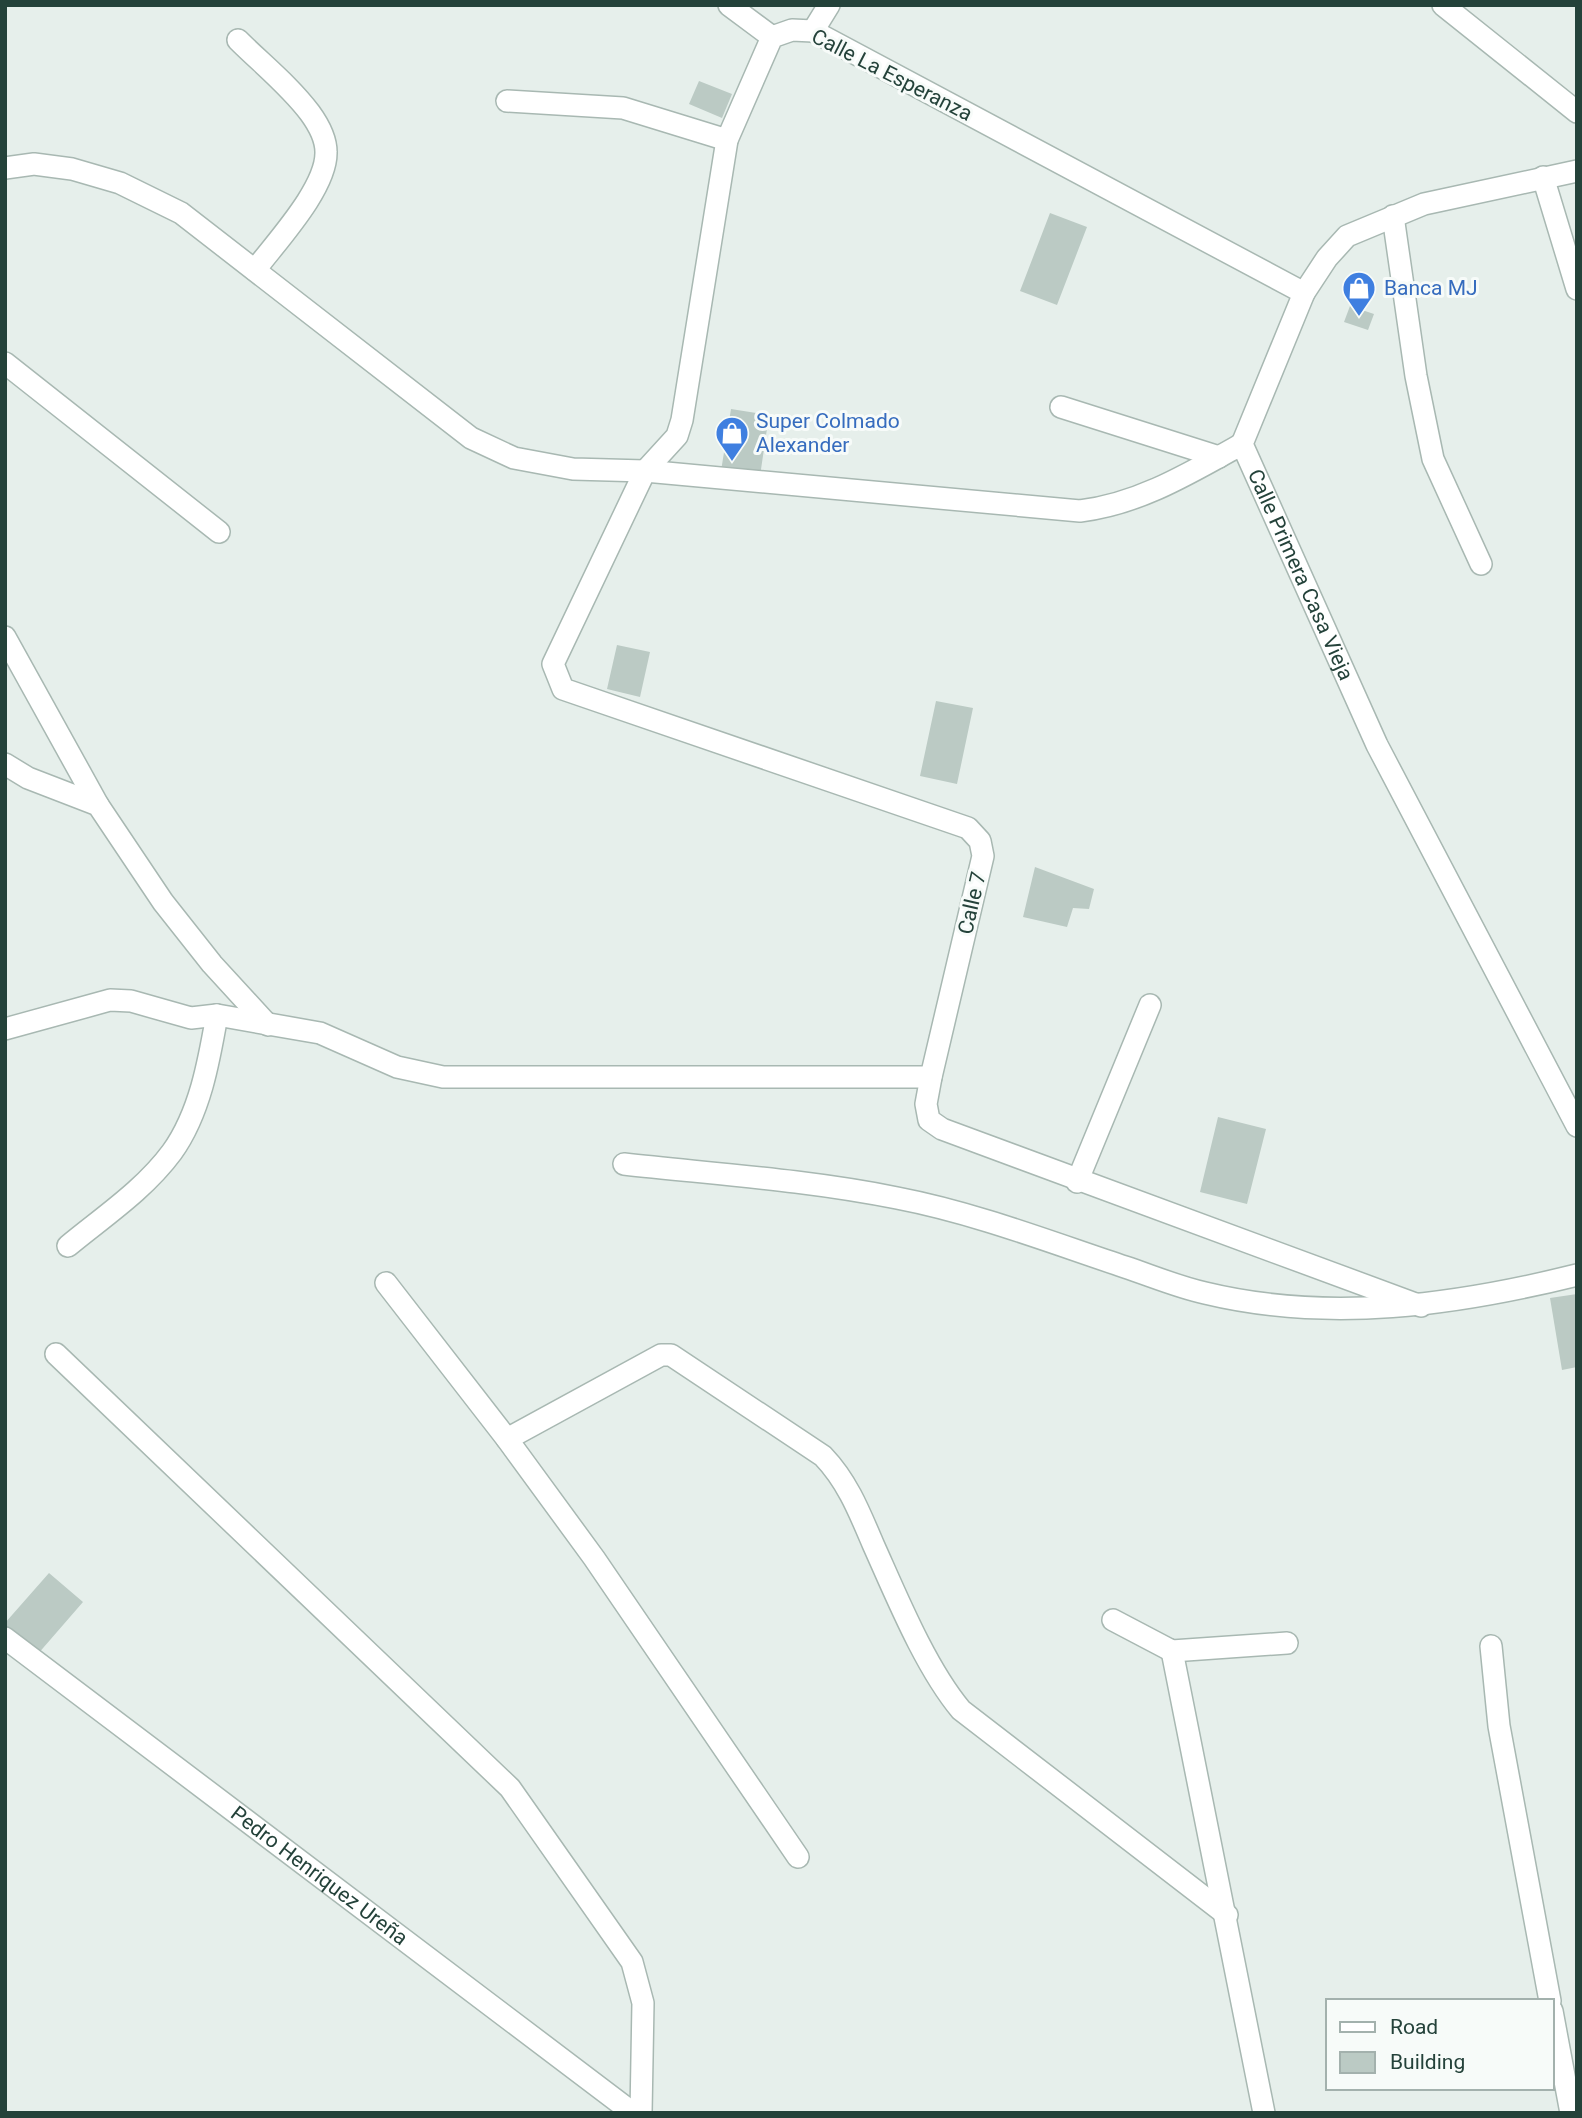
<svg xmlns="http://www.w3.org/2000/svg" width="1582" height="2118" viewBox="0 0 1582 2118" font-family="Roboto,sans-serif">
	<rect width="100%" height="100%" fill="#e6efeb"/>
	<path fill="#bbcac4" d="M699 81 732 94 722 118 689 104Z
		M1050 213 1087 227 1057 305 1020 291Z
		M1350 306 1374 314 1368 330 1344 322Z
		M731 409 769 415 760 476 721 471Z
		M617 645 650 652 640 697 607 689Z
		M936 701 973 708 957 784 920 776Z
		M1035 867 1094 889 1089 909 1073 908 1067 927 1023 917Z
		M1218 1117 1266 1129 1247 1204 1200 1192Z
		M1577 1294V1367L1562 1370 1550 1298Z
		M49 1573 83 1602 37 1655 5 1628V1623Z"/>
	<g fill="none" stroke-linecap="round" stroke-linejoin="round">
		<defs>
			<g id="minor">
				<path d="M729 5 772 37"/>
				<path d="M1443 5 1577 112"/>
				<path d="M813 31 829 5"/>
				<path d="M238 40C261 63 290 86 310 113 318 124 326 138 326 152 327 188 276 242 255 270"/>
				<path d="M507 101 623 108 727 140"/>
				<path d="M5 168 34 164 72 169 120 183 181 213 471 438 514 458 573 469 645 471 1080 511C1139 504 1190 473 1242 444"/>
				<path id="s1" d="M1577 171 1424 204 1347 236 1327 258 1304 293 1242 444 1377 745 1577 1126"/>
				<path d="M1543 177 1577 289"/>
				<path d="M1393 216 1416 376 1433 459 1481 564"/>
				<path d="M1304 293 813 31 792 30 772 37 727 140 682 420 677 436 645 471 553 664 563 689 968 828 980 841 983 856 931 1077 926 1104 929 1120 942 1129 1421 1306"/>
				<path d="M5 363 219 532"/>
				<path d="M1061 407 1219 457"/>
				<path d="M5 637 98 805"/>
				<path d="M5 764 28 778 98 805 163 902 212 964 268 1025"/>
				<path d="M5 1029 110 1000 131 1001 191 1018 217 1015 320 1033 397 1067 443 1077H931"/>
				<path d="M624 1164C715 1174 808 1180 897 1198 975 1213 1050 1242 1125 1267 1152 1276 1178 1287 1205 1293 1329 1323 1456 1305 1577 1275"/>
				<path d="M1077 1182 1150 1005"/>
				<path d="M68 1246C103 1217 144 1190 172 1152 200 1113 209 1061 217 1015"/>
				<path d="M386 1283 507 1439 594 1558 798 1857"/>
				<path d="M56 1354 510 1788 632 1962 643 2003 641 2113"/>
				<path d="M507 1439 661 1355H671L823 1456C847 1481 859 1511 873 1544 896 1595 925 1667 961 1710L1227 1915"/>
				<path d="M1113 1620 1172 1651 1287 1643"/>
				<path id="s2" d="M5 1638 633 2113"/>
				<path d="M1491 1646 1499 1726 1550 2001"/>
				<path d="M1172 1651 1264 2113"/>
				<path d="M1552 2011 1571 2113"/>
			</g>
		</defs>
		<use href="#minor" stroke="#a8b8b2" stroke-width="24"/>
		<use href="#minor" stroke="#fff" stroke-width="21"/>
	</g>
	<defs>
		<symbol id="shop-pin" viewBox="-11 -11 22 30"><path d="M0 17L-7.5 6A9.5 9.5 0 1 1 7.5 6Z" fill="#3f7fe0" stroke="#f7fbf9"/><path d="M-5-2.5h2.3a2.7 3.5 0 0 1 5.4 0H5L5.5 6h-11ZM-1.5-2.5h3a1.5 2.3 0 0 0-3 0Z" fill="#fff"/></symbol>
	</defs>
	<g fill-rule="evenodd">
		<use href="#shop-pin" x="1340" y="269" width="38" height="52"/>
		<use href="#shop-pin" x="713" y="414" width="38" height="52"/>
	</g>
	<g text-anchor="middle" stroke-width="6" stroke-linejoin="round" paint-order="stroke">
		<g font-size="21" fill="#24423a" stroke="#f7fbf9">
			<text transform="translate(892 75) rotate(27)" y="7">Calle La Esperanza</text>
			<text dy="7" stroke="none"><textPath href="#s1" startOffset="618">Calle Primera Casa Vieja</textPath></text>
			<text transform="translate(972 903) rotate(-77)" y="7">Calle 7</text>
			<text dy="7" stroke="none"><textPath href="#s2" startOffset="394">Pedro Henriquez Ureña</textPath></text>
		</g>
		<g font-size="21" fill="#366cbe" stroke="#f7fbf9" text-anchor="start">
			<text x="1384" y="295">Banca MJ</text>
			<text x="756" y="428">Super Colmado<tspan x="756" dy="24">Alexander</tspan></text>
		</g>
	</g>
	<rect width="1582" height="2118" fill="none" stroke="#24423a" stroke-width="14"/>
	<rect x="1326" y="1999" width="228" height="91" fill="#f7fbf9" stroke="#a3b1ad" stroke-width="2"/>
	<rect x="1340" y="2022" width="35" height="10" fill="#ffffff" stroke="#a3b1ad" stroke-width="2"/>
	<text x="1390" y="2034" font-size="21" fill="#24423a">Road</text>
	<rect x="1340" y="2052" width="35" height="21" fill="#bbcac4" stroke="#a3b1ad" stroke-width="2"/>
	<text x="1390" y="2069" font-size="21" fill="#24423a">Building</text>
</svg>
